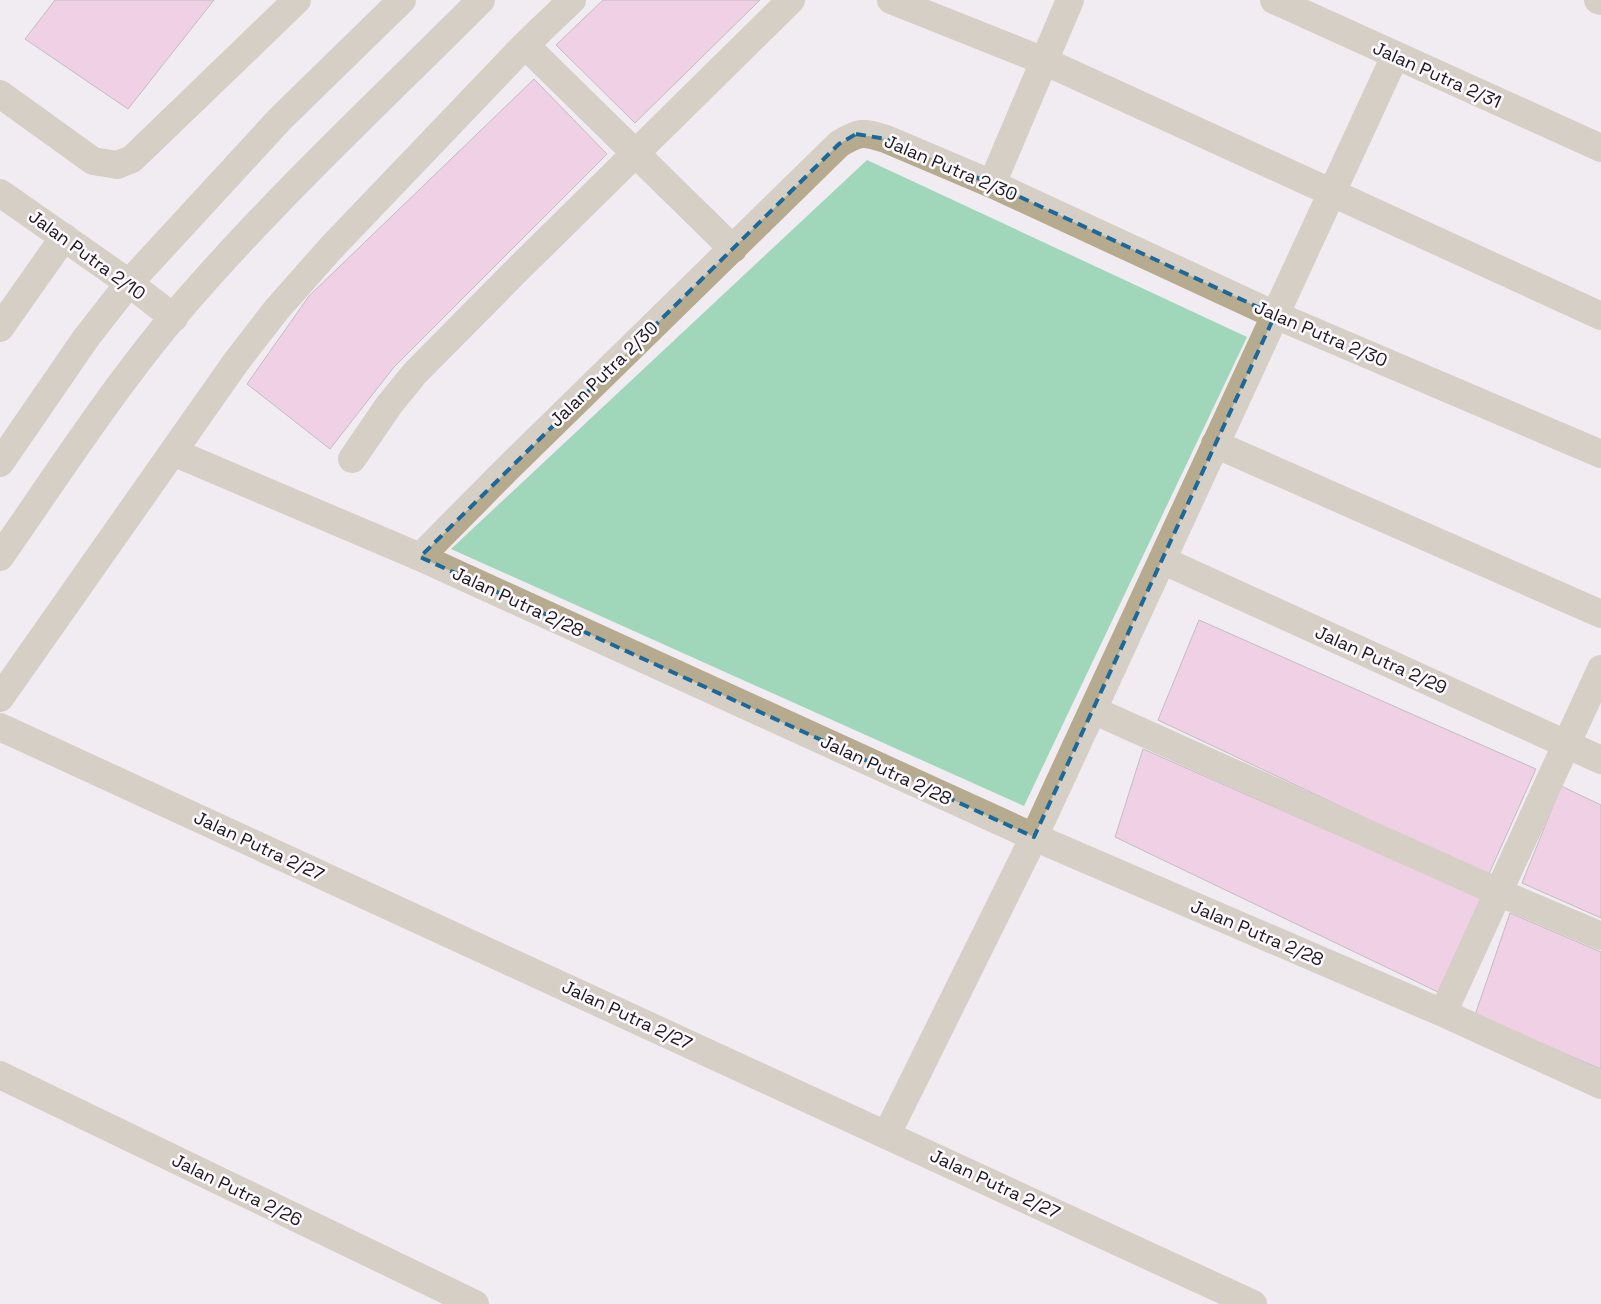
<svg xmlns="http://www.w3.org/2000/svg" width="1601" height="1304" viewBox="0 0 1601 1304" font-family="'Space Grotesk',sans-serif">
	<rect width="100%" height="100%" fill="#f1ecf2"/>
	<path fill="#a0d7ba" d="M867 160 1247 337 1024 806 451 549Z"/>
	<path fill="#efadd5" stroke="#898386" d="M55 0H214L128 109 25 39Z
		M603 0H760L635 123 556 45Z
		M534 79 607 154 394 367 330 449 247 384 309 296Z
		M1199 620 1536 769 1488 876 1158 720Z
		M1143 749 1481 898 1438 992 1115 837Z
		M1561 786 1601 805V918L1522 883Z
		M1510 913 1601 952V1069L1475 1015Z"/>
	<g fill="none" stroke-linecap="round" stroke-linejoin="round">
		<path stroke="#b6ab8e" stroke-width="28" d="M891 0 1044 61 1601 316
			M1274 0 1601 148
			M1598 0 1601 1
			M525 45 733 249
			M0 94 93 161 117 165 132 159 297 0
			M992 184 1070 0
			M0 193 129 283 174 318
			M0 328 64 237
			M1215 444 1601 614
			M173 452 420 557 1034 837 1443 1013 1601 1085
			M352 459 389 405 415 373 514 273 791 0
			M0 463 86 338 129 283 280 119 402 0
			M0 557C62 468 121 376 192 295 283 191 384 97 481 0
			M420 557 505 471 839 144C860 131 863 132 886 139L992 184 1275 315 1601 454
			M1162 560 1601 760
			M0 698 236 362 277 309 331 248 525 45 572 0
			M1093 710 1498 892 1601 936
			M0 727 1253 1304
			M1443 1013 1601 669
			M0 1075 475 1304
			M887 1134 1034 837 1395 56"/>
	</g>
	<path d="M0 0H1601V1304H0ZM856 134 886 139 992 184 1275 315 1034 837 420 557 839 144Z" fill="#f1ecf2" fill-opacity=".55" fill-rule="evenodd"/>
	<path fill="none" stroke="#1b699b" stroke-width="4" stroke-dasharray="10 6" stroke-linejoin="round" d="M856 134 886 139 992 184 1275 315 1034 837 420 557 839 144Z"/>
	<g text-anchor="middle" stroke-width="5" stroke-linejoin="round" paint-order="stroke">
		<g font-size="18" fill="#19181a" stroke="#fef9ff">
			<text transform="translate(1437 75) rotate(24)" y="6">Jalan Putra 2/31</text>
			<text transform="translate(951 168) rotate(23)" y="6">Jalan Putra 2/30</text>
			<text transform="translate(87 255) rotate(36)" y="6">Jalan Putra 2/10</text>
			<text transform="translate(1321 334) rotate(23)" y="6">Jalan Putra 2/30</text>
			<text transform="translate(604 374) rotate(-44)" y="6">Jalan Putra 2/30</text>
			<text transform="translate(518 602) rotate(25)" y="6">Jalan Putra 2/28</text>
			<text transform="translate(1381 660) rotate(24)" y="6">Jalan Putra 2/29</text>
			<text transform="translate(886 770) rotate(25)" y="6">Jalan Putra 2/28</text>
			<text transform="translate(259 846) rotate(25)" y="6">Jalan Putra 2/27</text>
			<text transform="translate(1257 933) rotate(23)" y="6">Jalan Putra 2/28</text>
			<text transform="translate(627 1015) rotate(25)" y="6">Jalan Putra 2/27</text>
			<text transform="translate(995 1184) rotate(25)" y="6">Jalan Putra 2/27</text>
			<text transform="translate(237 1190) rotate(26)" y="6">Jalan Putra 2/26</text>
		</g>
	</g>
</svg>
